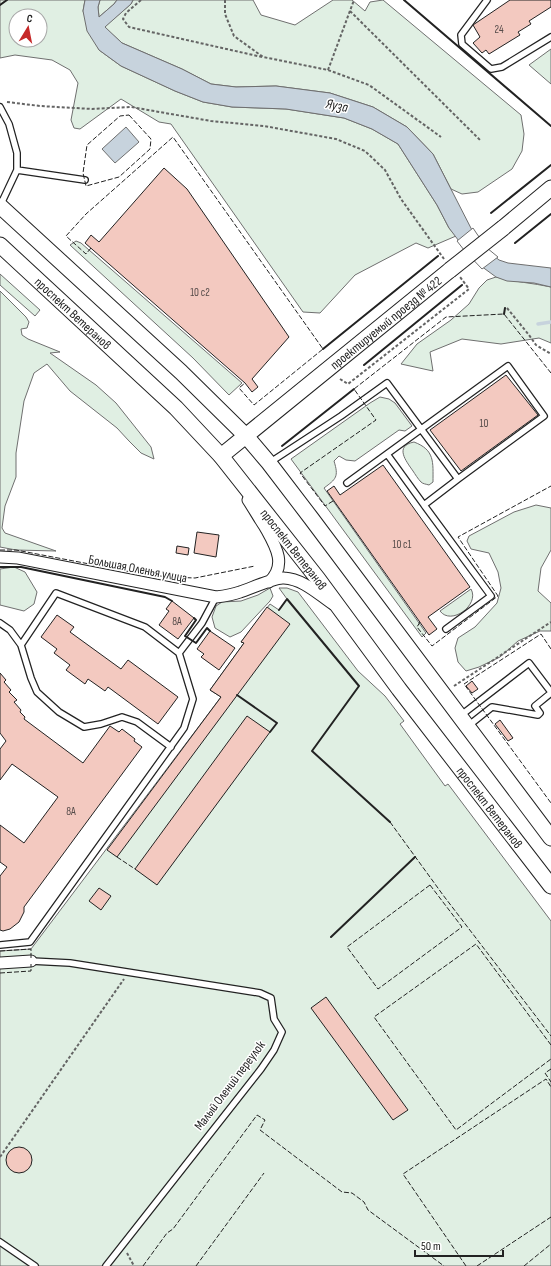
<svg xmlns="http://www.w3.org/2000/svg" width="551" height="1266" viewBox="0 0 551 1266" font-family="'Sofia Sans Condensed',sans-serif">
	<rect width="100%" height="100%" fill="#fff"/>
	<path fill="#e0efe3" stroke="#6f6f6f" fill-rule="evenodd" d="M0 0H85L83 11 99 50 121 66 175 91 203 102 232 107 286 109 344 118 372 129 398 144 437 205 449 228 456 236 428 248 416 243 355 275 320 313 303 312 171 124 159 122 121 99 80 129 74 128 71 120 78 83 70 70 52 60 15 55 0 58ZM16 16H40V40H16Z
		M100 0H117L114 4 99 17 98 7Z
		M133 0H253L261 15 295 25 333 0H352L365 11 370 2 383 0 521 115 524 134 522 151 512 169 478 192 462 194 451 189 433 154 407 127 373 107 330 93 276 86 236 87 211 84 182 69 122 43 104 27 131 4Z
		M551 49V84L529 65Z
		M76 241 81 243 242 383 229 395 193 358 70 245Z
		M0 274 40 310 35 316 0 285Z
		M496 277C514 282 533 283 551 287V343L539 338 501 344 462 339 430 352 433 371 401 364 417 344 451 320 469 304 479 288 487 280Z
		M0 291 26 317 29 322 27 328 21 329 22 335 28 339 60 352 50 353 96 385 116 403 151 447 154 459 141 453 129 441 117 428 70 391 47 364 34 373 24 401 16 453V477L5 506 2 528 5 533 56 551 16 550 0 547Z
		M380 397 389 399 395 403 412 426 405 431 399 430 355 461 346 460 339 456 334 461C339 477 336 479 324 488L426 633 422 637 291 459 370 403Z
		M414 442C435 450 433 462 433 482L429 485C426 484 423 484 421 482 418 479 415 474 413 471 406 461 394 446 414 442Z
		M536 505 551 508V550L541 568 538 591 551 603V631H540L518 641 500 657 479 667 466 671 458 662 455 648 458 638 475 627 497 603 501 588 498 572 489 553 471 549 467 541 469 536 514 512Z
		M14 567 25 572 37 592 34 604 24 611 0 605V569Z
		M270 588 273 596 270 601 241 632 230 637 215 628 212 617 216 606 222 602 241 601 258 595Z
		M279 588H287L298 592 358 671 385 696 404 721 400 724 445 786 448 784 551 921V1266H0V951L31 949 221 697 210 690 244 643 241 642 270 604 279 610 287 599Z
		M471 589C480 605 451 626 440 611Z"/>
	<path fill="#c7d3dd" stroke="#6f6f6f" d="M85 0H100L98 7 99 17 114 4 117 0H133L131 4 105 27 122 43 182 69 211 84 236 87 276 86 330 93 373 107 407 127 433 154 475 236 486 249 499 260 508 263 551 268V287L534 283 507 281 496 277 481 266 465 249 449 228 437 205 398 144 372 129 344 118 286 109 232 107 203 102 175 91 121 66 99 50 87 31 83 11Z
		M126 127 139 142 115 163 102 149Z"/>
	<path fill="#fff" stroke="#6f6f6f" d="M473 228 477 234 487 248 498 257 482 269 464 250 457 241Z"/>
	<g fill="none" stroke-linecap="round" stroke-linejoin="round">
		<path stroke="#c7d3dd" stroke-width="3.5" d="M538 324 551 322"/>
	</g>
	<path fill="#f3c9c0" stroke="#222" d="M510 0H551V7L529 21 531 24 518 32 520 35 489 54 486 50 482 53 473 43 480 37 473 25Z
		M164 168 187 189 289 337 252 379 258 387 252 392 245 383 85 243 91 235 99 242Z
		M506 375 538 415 461 471 430 430Z
		M383 465 470 587 428 617 437 629 429 635 327 491 334 486 340 495Z
		M197 532 219 535 216 557 194 553Z
		M177 546 189 548 188 555 176 553Z
		M172 601 194 618 178 639 159 625 169 611 166 609Z
		M267 607 290 624 117 857 107 850 221 697 210 690 244 643 241 642Z
		M57 615 74 627 70 632 121 669 128 660 178 697 158 724 108 687 105 691 88 679 85 684 66 670 70 665 54 653 57 649 41 637Z
		M210 631 235 648 219 670 201 657 204 654 197 649Z
		M0 673 6 680 4 682 11 690 9 692 17 700 14 702 21 710 20 712 25 717 24 719 83 763 110 726 119 732 122 729 135 739 134 741 142 747 24 907V912L19 922 10 929 3 931 0 930V876L7 867 0 862V825L24 843 58 797 12 764 0 780V749L6 741 0 733Z
		M472 681 478 689 472 693 466 686Z
		M247 716 270 732 157 885 135 869Z
		M500 720 513 738 508 741 495 724Z
		M99 888 111 896 101 910 89 901Z
		M326 997 408 1110 393 1120 311 1008Z
		M6 1160a13 13 0 1 1 26 0a13 13 0 1 1-26 0Z"/>
	<g fill="none" stroke-linecap="round" stroke-linejoin="round">
		<defs>
			<path id="lane" d="M487 0 461 35 462 44 491 69 502 67 551 37
				M0 107 9 124 17 153V170
				M0 206 17 170 85 180
				M387 454 424 505
				M269 463 341 416 387 383 458 479 424 505 491 596 446 629
				M347 483 508 366 544 416 458 479
				M0 623 10 630 21 645 31 678 37 692 59 712 84 727 101 724 122 717 137 722 171 747
				M21 645 56 593 145 627 179 653
				M460 716 529 663 551 692
				M468 726 492 707 538 715 540 713 535 706 551 693
				M0 945 30 942 184 728 193 699 179 653 202 623 216 597
				M31 961 70 963 260 993 271 998 274 1019 282 1032 274 1050 261 1069 106 1266
				M0 1242 35 1266"/>
			<path id="street" d="M248 500C254 509 259 518 265 527 275 545 288 565 269 582
				M0 557 18 558 216 597C224 596 232 595 240 592 250 589 275 577 284 578 303 579 318 594 333 604
				M0 963 31 961"/>
			<g id="secondary">
				<path d="M0 206 181 372 246 436 269 463 311 518 551 838"/>
				<path d="M503 228 551 188"/>
				<path id="s1" d="M0 245 176 408 221 456 318 579 399 689 551 886"/>
				<path id="s2" d="M221 456 450 270"/>
			</g>
		</defs>
		<use href="#lane" stroke="#222" stroke-width="8"/>
		<use href="#street" stroke="#222" stroke-width="13"/>
		<use href="#secondary" stroke="#222" stroke-width="17"/>
		<path stroke="#646464" stroke-width="2" stroke-dasharray="3 2" stroke-linecap="butt" d="M141 0 126 13 123 19 129 27 262 57
			M225 0V14L234 36 263 57 328 70 369 85 441 137
			M350 11 480 140
			M328 70 354 0
			M7 102 40 106 92 109 131 107 211 121 264 126 336 139 365 151 385 170 401 199 444 259
			M507 308 529 335 536 345 551 354
			M340 379 348 384 469 289 460 277
			M454 686 551 622
			M0 1157 124 979
			M127 1253 134 1266"/>
		<use href="#lane" stroke="#fff" stroke-width="5.5"/>
		<use href="#street" stroke="#fff" stroke-width="11"/>
		<use href="#secondary" stroke="#fff" stroke-width="15"/>
		<defs>
			<path id="secondary-bridge" d="M450 270 503 228"/>
		</defs>
		<use href="#secondary-bridge" stroke="#222" stroke-width="17" stroke-linecap="butt"/>
		<use href="#secondary-bridge" stroke="#fff" stroke-width="15"/>
		<path stroke="#222" stroke-width="1" stroke-dasharray="5 2" stroke-linecap="butt" d="M129 115 151 139 150 149 119 177 86 186 83 173 87 145 120 116Z
			M91 248 86 254 66 236 86 214 173 137 323 349 254 405 239 388 245 383
			M333 501 325 506 300 473 376 420 354 389 446 317 504 314 551 373
			M0 550H16L142 574 170 577 195 578 255 566
			M420 622 417 627 432 646 498 596 458 537 551 486
			M551 649 541 634 464 684 551 803
			M390 822 443 895 551 1036
			M117 857 135 869
			M430 885 462 927 378 989 347 947Z
			M0 951 31 949V958
			M0 973 31 971V964
			M551 1045 476 944 374 1017 456 1130 551 1059
			M551 1069 545 1073 551 1082
			M143 1266 167 1233 173 1229 257 1115 265 1120 260 1130 342 1192 352 1193 364 1202 368 1210 444 1266
			M196 1266 264 1173
			M466 1266 403 1174 546 1079 551 1087
			M477 1266 551 1217
			M524 1266 551 1244"/>
		<path stroke="#222" stroke-width="2" d="M404 0 551 126
			M0 5 7 0
			M491 213 551 165
			M515 243 551 214
			M504 314 505 308
			M323 349 438 256
			M364 365 462 285
			M282 446 354 389
			M0 567H21L165 597 172 601
			M279 610 287 599 359 686 312 751 390 822
			M194 618 196 620 185 636 196 643 207 628 210 631
			M237 695 277 723 270 732
			M331 937 415 857"/>
	</g>
	<g text-anchor="middle" stroke-width="3" stroke-linejoin="round" paint-order="stroke">
		<g font-size="11" fill="#564c4a">
			<text x="499" y="33">24</text>
			<text x="200" y="296">10 с2</text>
			<text x="484" y="427">10</text>
			<text x="402" y="548">10 с1</text>
			<text x="177" y="625">8А</text>
			<text x="71" y="815">8А</text>
		</g>
		<g font-size="13" fill="#222" stroke="#fff">
			<text dy="5" stroke="none"><textPath href="#s1" startOffset="100">проспект Ветеранов</textPath></text>
			<text dy="5" stroke="none"><textPath href="#s2" startOffset="212">проектируемый проезд № 422</textPath></text>
			<text dy="5" stroke="none"><textPath href="#s1" startOffset="424">проспект Ветеранов</textPath></text>
			<text transform="translate(138 568) rotate(11)" y="5">Большая Оленья улица</text>
			<text dy="5" stroke="none"><textPath href="#s1" startOffset="748">проспект Ветеранов</textPath></text>
			<text transform="translate(229 1085) rotate(-53)" y="5">Малый Олений переулок</text>
		</g>
		<g font-size="14" font-style="italic" fill="#222" stroke="#fff">
			<text transform="translate(337 105) rotate(11)" y="5">Яуза</text>
		</g>
	</g>
	<g transform="translate(28 28) rotate(10)"><circle r="19" fill="#ffffff" stroke="#a7a7a7"/>
	<path d="M0-3L7 15L0 10L-7 15Z" fill="#c62828"/>
	<text y="-6" font-size="11" font-weight="bold" text-anchor="middle" fill="#222222">С</text>
	</g>
	<path d="M415 1250v6h88v-6" fill="none" stroke="#222222" stroke-width="2"/>
	<text x="421" y="1250" font-size="12" fill="#222222" stroke="#ffffff" stroke-width="3" paint-order="stroke">50 m</text>
</svg>
